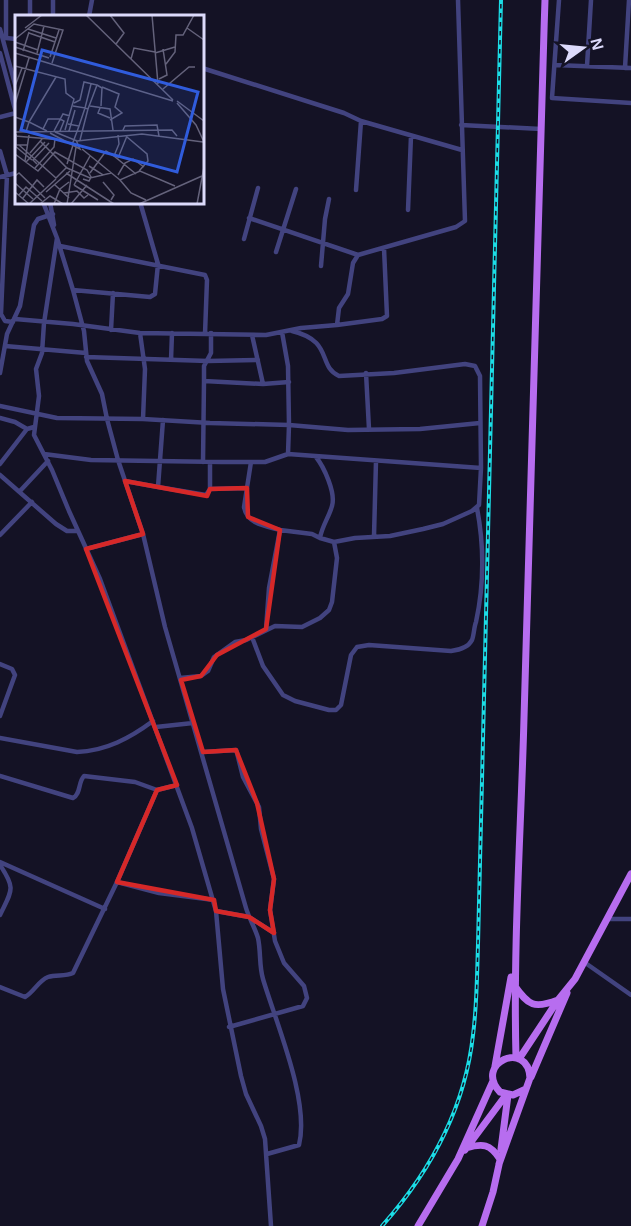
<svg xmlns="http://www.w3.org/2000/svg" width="631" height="1226" viewBox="0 0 631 1226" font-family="Helvetica,sans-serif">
	<rect width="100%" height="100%" fill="#141225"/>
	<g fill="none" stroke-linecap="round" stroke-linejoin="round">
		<path stroke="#42437f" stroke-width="4.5" d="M6 0V38
			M30 0V16
			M559 0 552 98 631 103
			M53 16V0
			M89 16 92 0
			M0 29 16 88
			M6 38 16 39
			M0 53 16 113
			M555 65 631 68
			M587 66 591 0
			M202 68 344 113 361 121 462 150
			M625 68 629 0
			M0 117 16 113
			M461 125 541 129
			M0 151 7 175 1 314 5 321 13 322
			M0 177 16 173
			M356 190 361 121
			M43 202 57 238 73 290 84 331 87 361 102 394 107 419 118 460 143 534 165 627 246 908C249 918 255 928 258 938 261 952 259 966 263 979 276 1023 310 1101 299 1145L267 1154
			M50 202 54 225
			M408 210 411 136
			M249 218 358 255
			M57 238 44 323 42 353 36 369 39 396 34 435 52 470 69 511 100 579 192 828 216 911 223 989 241 1076 246 1094 261 1126 265 1139 271 1226
			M244 239 258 188
			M60 246 205 275 207 280 205 334
			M276 252 296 189
			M321 266 325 219 329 199
			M73 290 150 297 155 294 158 264 140 202
			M15 319 73 324 140 333 266 335 301 328 337 325 339 308 348 294 353 263 358 255 456 227 465 221 458 0
			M337 325 382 319 387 316 384 248
			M111 330 113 293
			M282 332 288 366 289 425 348 430 420 429 480 423
			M211 333V353L204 366V381L263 384 289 382
			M252 335 263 384
			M5 346 86 353
			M86 357 208 361 258 360
			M171 360 172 333
			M0 373 7 334 20 306 34 225 38 219 53 214
			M366 373 369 429
			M0 406 57 418 143 419 145 369 140 333
			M0 418 15 422 27 429
			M44 454 91 460 221 462H265L288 454 289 425 210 423 143 419
			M288 454 481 468 480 376 475 366 465 364 394 373 339 376C317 366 334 341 292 331
			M203 462 204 381
			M251 462 244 507C247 524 265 526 280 530
			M0 464 27 429 34 427
			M0 475 56 524 67 531H78
			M125 481 158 487 163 420
			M158 487 206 495 210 489V462
			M210 489 247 488
			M20 491 48 461
			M0 535 32 502
			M374 536 376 461
			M334 542 355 538 390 536 423 529 443 524 472 511 479 505 481 468
			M86 549 143 534
			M266 629 269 588 280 530 312 534 320 538
			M252 637 263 666 283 695 295 701 329 710H336L341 705 351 655 357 647 369 645 451 651C459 650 468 648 472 640 474 635 474 627 476 622 484 585 484 545 477 508
			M0 664 12 669 15 675 0 716
			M180 678 201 676 208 671 214 657 235 642 246 640 275 626 302 627 320 618 329 610 332 602 337 558 334 542 320 538C322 526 329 517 332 506 336 493 324 467 316 457
			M156 727 193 723
			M0 738 77 752C106 751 130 738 153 721
			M203 752 236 750 237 753 243 777 259 807 261 829 274 879 270 910 275 941 284 963 304 986 307 998 303 1006 229 1027
			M0 776 73 798C81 794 78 782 84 776L135 782 157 790 177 785
			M0 862 105 909
			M0 865C16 889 12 890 0 915
			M117 882 159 893 214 900
			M216 911 249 917 274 933
			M608 919H631
			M584 962 631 995
			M0 987 25 997C34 992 38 981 48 977 56 974 65 977 73 973L117 882 157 790"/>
		<path stroke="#b76def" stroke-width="7" d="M514 985C529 1006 534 1009 558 1000
			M516 1058C513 944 521 831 524 718 530 478 537 239 545 0
			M519 1059 558 1000 575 979 631 874
			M495 1066 511 977
			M531 1077 567 993
			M466 1148C483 1143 490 1144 500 1159
			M501 1149 508 1095
			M465 1150 506 1095
			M499 1164 530 1078C528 1039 473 1063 500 1092L513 1095 526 1089
			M418 1226 458 1159 493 1081
			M482 1226 493 1192 500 1160"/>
		<defs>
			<path id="rail" d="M382 1226C430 1172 465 1108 473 1035 477 1005 477 974 478 944L501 0"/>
		</defs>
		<use href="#rail" stroke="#1bdde6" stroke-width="4"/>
		<use href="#rail" stroke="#141225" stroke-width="1.5" stroke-dasharray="4.5" stroke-linecap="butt"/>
	</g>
	<path fill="none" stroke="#d62828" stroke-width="4.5" stroke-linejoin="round" d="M125 481 207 496 210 489 247 488 248 517 280 530 266 629 217 655 201 676 181 680 203 752 236 750 257 803 274 879 270 910 274 933 249 917 216 911 214 900 117 882 157 790 177 785 86 549 143 534Z"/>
	<g transform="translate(15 15)">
		<rect width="189" height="189" fill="#141225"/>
		<path fill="none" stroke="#64627b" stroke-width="1.5" d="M71 0 158 85M95 0 109 18 101 29M137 0 143 69M10 13 27 0M172 13 189 25M13 14 41 23M14 18 40 27M0 24 19 9 48 15 37 48M0 27 23 35M0 32 34 43M8 36 14 17M0 38 158 86M22 38 29 11M140 38 160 32M35 42 44 15M116 44 119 33 140 37M151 49 160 37 161 20H168L179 0M0 51 50 64 51 78 59 84 50 115M144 64 152 60 148 34M82 70 87 73 86 91M0 71 7 53M87 72 104 79 100 92 107 98 95 105M148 74 174 52H180M162 86 189 106M59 88 65 85 69 67 82 70 73 94M162 88 181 110 189 127M0 89 14 43M58 91 70 93 76 69M75 91 95 94 98 115M85 93 83 98 95 103M0 102 14 107 11 117M53 109 64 111 57 130M64 111 70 93 73 94 65 125M28 114 33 104H45L49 106 45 116M108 115 110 111 142 110 144 121M32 116 14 107 41 62M39 116 48 99 55 101M54 116 60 95M0 117 157 115 162 121M40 117 62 126 127 119 188 127M35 118 65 134 61 125M1 119V130H13M103 120 104 129 99 141 121 159M0 121 47 125M112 122 132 139 133 146 124 156M25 126 52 153 75 163 88 160M4 130 41 163 51 153M0 131 17 145M67 134 105 165 125 156 160 171M15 138 27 124M0 139 23 156 40 137 72 155 76 162 74 166 68 164M103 143 112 121M10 146 14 120M11 147 30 127M22 149 18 145 34 128M52 149 58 130M74 151 88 160 96 158M20 153 39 132 40 124M51 158 99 189M75 158 91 136 99 141M103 160 110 148 118 144 129 152M0 161 4 158 30 183M105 165 116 178 131 185M88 167 99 180 96 185M0 168 18 184M40 170 54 183M59 170 75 141M59 170 83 185M0 177 14 189M31 177 55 156M49 178 62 176 69 183 73 180M4 180 11 172 27 186M8 183 22 165 29 172M14 189 41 164M25 189 35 181 48 189M39 189 45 174 54 167M52 189 61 132M56 189 72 170M124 189 187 161M182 189 189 152"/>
		<path fill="#305cdc" fill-opacity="0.15" stroke="#305cdc" stroke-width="3" d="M27 35 183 77 162 157 6 115Z"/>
		<rect width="189" height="189" fill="none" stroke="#dcdafb" stroke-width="3"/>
	</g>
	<g transform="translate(583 48) rotate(75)" stroke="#141225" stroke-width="4.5" paint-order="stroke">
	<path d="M0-4.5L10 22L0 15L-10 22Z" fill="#dcdafb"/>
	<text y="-9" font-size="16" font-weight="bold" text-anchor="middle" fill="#dcdafb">N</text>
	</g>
</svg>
